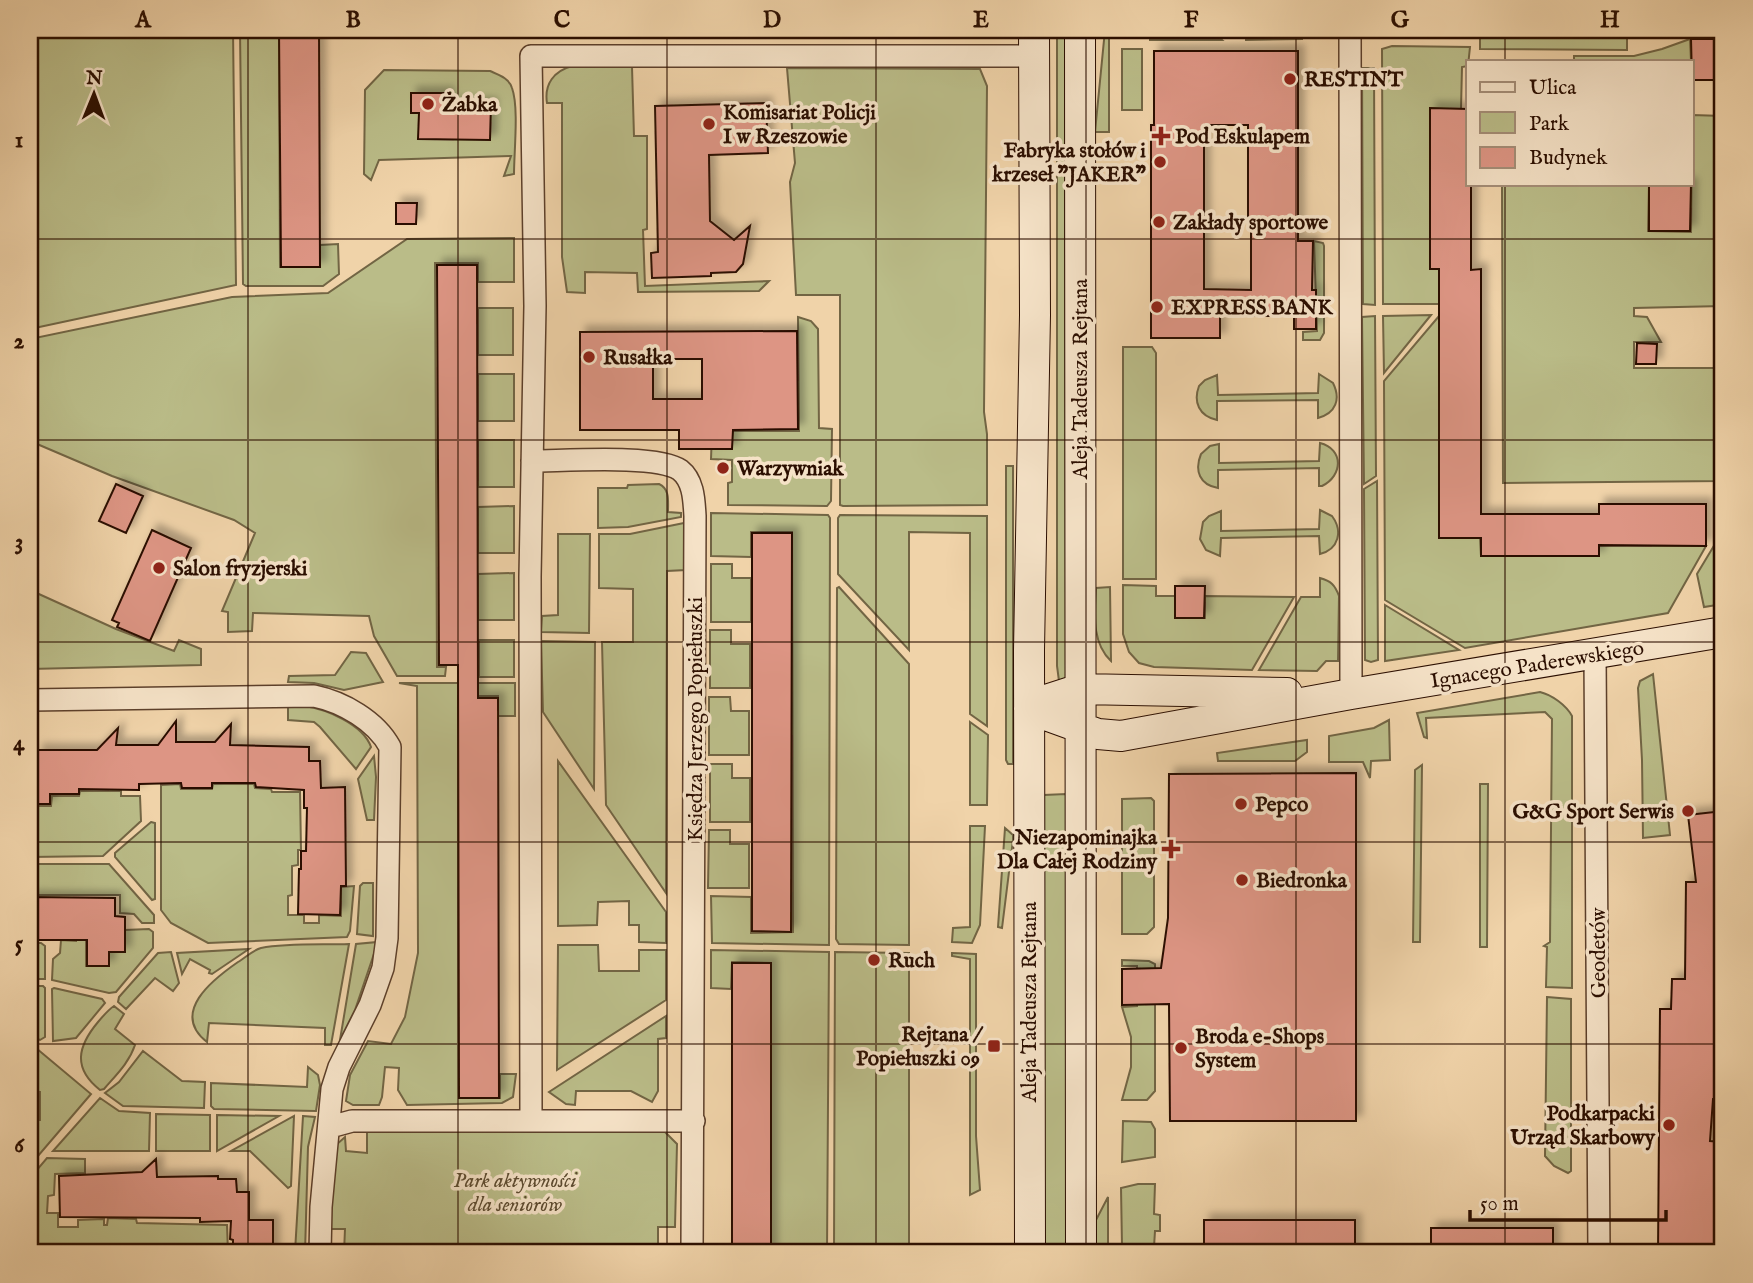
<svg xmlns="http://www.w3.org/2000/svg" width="1753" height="1283" viewBox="0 0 1753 1283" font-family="'IM FELL English',serif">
	<defs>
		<filter id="shadow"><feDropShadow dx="6" dy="-6" stdDeviation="3.5" flood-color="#0004"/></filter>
	</defs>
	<rect width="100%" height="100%" fill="#f0d3a9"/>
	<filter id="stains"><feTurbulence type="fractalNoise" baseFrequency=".00286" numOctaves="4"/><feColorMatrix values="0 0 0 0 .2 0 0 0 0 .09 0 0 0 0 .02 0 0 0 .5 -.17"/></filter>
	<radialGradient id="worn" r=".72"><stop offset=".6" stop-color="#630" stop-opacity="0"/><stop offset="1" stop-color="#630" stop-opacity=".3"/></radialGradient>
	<path fill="#babc88" stroke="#726544" stroke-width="2" d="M30 30H233L236 285 30 329Z
		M240 30H279L280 267H320V245L338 244 339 274 323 286H246L243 284Z
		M1057 30H1065L1066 681H1059L1057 666Z
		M1105 30H1109V132H1095Z
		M1150 30H1211L1222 40H1150Z
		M1246 30H1302V39L1246 40Z
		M1480 38H1627V50L1480 49Z
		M1690 39 1691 61H1574V56H1634L1662 49Z
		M1392 46 1470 47 1468 66 1462 67 1461 109H1430V269H1439V304H1383L1382 49Z
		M1122 49H1142V110H1122Z
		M572 66 632 67 634 136H647V229L643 230 645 286 769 281 759 291 638 292 637 273 585 272V293L567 292 562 257V103H547C544 84 554 71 572 66Z
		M787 68 980 69 987 86 984 412 987 434V505L843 506 840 505V295H796L790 182 795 163Z
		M1362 68H1374L1375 305 1363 304Z
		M384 70 490 71C499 75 509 78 512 88 519 107 514 152 514 174L504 176 511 156 379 160 371 180 364 174 365 90Z
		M1692 115 1723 116V306L1634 308V316L1647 317 1661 342H1634V368H1723V481L1503 483 1502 184H1649L1648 231 1691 232Z
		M514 238V282H478V263H435L437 667H446L445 676H397L374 636 369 616 253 613 252 631 228 632V612L222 611 255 533 234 520 112 476 30 441V339L232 297 328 293 407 239Z
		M1314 241 1323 243 1324 246V333L1320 340H1303V332L1317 331Z
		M478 308H513V355H478Z
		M1431 315 1384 373 1383 316Z
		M1375 316 1376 476 1364 484 1362 317Z
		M1439 316V538H1480L1481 556H1598L1599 546H1706L1668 613 1465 648 1385 600 1384 381Z
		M798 317 811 321 818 329 819 428 832 429 831 501 827 506 728 505V483L732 482V460L711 459 712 431H799Z
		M1123 347H1152L1156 353V579H1123Z
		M478 374H514V421H478Z
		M1319 374 1333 383C1341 399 1336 413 1318 418V400L1217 401V420C1199 416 1193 402 1199 386L1205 380 1217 375 1218 395 1318 393Z
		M478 440H514V487H478Z
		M1320 443C1344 449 1343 476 1322 486H1319V468L1218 470V488C1200 485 1194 471 1201 454L1210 446 1219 444V463L1319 461Z
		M1006 466H1013V764H1008L1006 760Z
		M1377 481 1378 660 1371 662 1365 660 1364 489Z
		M659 484C670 489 668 501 668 512L681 513V517L628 527 598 528V488H627L628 485Z
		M1716 492H1723V604L1704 607 1697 574 1715 544Z
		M514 506V553H478V507Z
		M1320 510 1332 516C1343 531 1339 549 1320 554L1319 536 1221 538 1220 556 1206 550 1200 539 1203 522 1209 516 1221 511V531L1319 529Z
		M711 513 828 515 830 518 829 945 712 943 711 896 751 897V933L793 932 792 532H751V557L711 556Z
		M840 515 987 516V726L970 714V533L909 532V650L838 574V518Z
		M684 523 686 570 667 571 666 893 606 805 602 642H633V589L599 588V534H630Z
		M558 534H590L589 633 541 632 542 616 558 615Z
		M711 564H732V578H751V622H711Z
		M514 573V620H478V574Z
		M1320 578C1331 581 1335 585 1339 596L1338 661H1326L1317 671 1259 670 1301 597H1320Z
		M1123 585 1156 586V596H1175V618H1205V596L1294 597 1252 670 1154 667 1139 663 1129 652 1123 634Z
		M839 587 909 664V945L839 944 836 939 837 588Z
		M1110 587 1111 661C1091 642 1095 613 1096 588Z
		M30 590 116 629 174 651 179 640 201 649V665L30 669Z
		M1385 605 1459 650 1385 661Z
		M710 630H731V644H750V688H710Z
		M479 640H514V677H479Z
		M541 641 595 642 594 789 543 712Z
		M351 652 366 653 383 682 344 690 314 683 288 682 289 676 335 675Z
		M1653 674 1670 835 1643 838 1642 760 1638 688 1640 681Z
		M399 683H515V716H498V696H458L459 1098H500V1074H516L513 1097 502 1103 407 1105 398 1090 399 1068 385 1067 382 1097 379 1105H353L346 1101 350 1075 368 1041 391 1044 405 1017 418 953 417 686Z
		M1540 692C1552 695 1566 705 1572 716V988L1546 987 1547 947 1544 946 1550 942 1552 719 1545 712 1426 718 1427 738 1424 737 1417 713Z
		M709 697H730L731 711H749V755H709Z
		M304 706C326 709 363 724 371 747L356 769 320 727 314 722 288 720V707Z
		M1389 720 1390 760 1371 761 1370 778 1363 762H1329V736L1374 728Z
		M970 722 988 735 987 805H970Z
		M1307 740V752L1295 761H1218L1217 753Z
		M374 756 376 777 374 820H367L358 779Z
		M558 761 666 912V943L639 942V925H629V901L598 902 597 925 558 926Z
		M710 764H732V778H750V822H710Z
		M1422 765 1420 942H1413L1415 770Z
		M180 784 181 789H212L213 784H254L255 788 271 789 272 792H300L301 850H298V865L292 866V895L288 896V915H304V923H319V915L341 916V887L354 886 350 931 347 937 208 943 171 923 161 910V785Z
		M1480 784H1488L1487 947H1480Z
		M80 791H121V796H140L141 821 103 856 30 857V806H51L52 796H79Z
		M1066 794V1253H1044V795Z
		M1151 798 1154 801V927L1147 934H1122V799Z
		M151 822 155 823V899L152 900 115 857V853Z
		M970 826H985L980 925 972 943 952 942 953 928 970 927Z
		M1005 828 1013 835V840L1002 928 998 927Z
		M709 830H730V844H749V888H708Z
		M30 864H109L154 915V923H142L134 914 120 913V895H30Z
		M363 883H373V936L357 934 360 886Z
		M149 929 153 932V948L116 992 109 993 52 980 53 959 60 953 61 940 76 941V936H86V966H109V952H125V930Z
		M378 942 355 1010 340 1040 356 944Z
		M30 943H41L45 946V979H30Z
		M349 944 331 1045H325V1028L209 1023 207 1042C170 1013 212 980 238 962 245 958 253 950 261 948 288 943 322 945 349 944Z
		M558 945H598L599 971H639V950H666V1000L557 1070Z
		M249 949 212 974 209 973 210 970 190 959 182 974 177 953Z
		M711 950 829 952 827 1253H771V963L732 962 731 989 711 988Z
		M171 952 179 983 173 991 155 978 126 1009 118 1002 119 997 158 953Z
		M835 952 909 953V1250L905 1253H834Z
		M952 953 976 954V1136L980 1190 970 1195V959L952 956Z
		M1122 960 1149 961 1155 964V1091L1147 1100H1122L1131 1067V1037L1122 1007 1137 1006V966H1122Z
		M30 986H43L45 988V1037L40 1040 30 1036Z
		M54 988 102 999 105 1003 76 1038 53 1041 52 989Z
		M1547 997 1571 999V1171L1568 1173 1554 1166 1545 1156Z
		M114 1006 124 1014 115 1029 135 1045C129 1063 116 1075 104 1089L100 1090C72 1068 78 1046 98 1022 103 1016 108 1010 114 1006Z
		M666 1016V1038L658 1039V1091L652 1102 631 1091H576L575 1105 566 1104 549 1092Z
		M30 1043 91 1094 32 1163H30V1139L32 1138 33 1120H40V1092L30 1091Z
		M143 1051 182 1081 205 1082 204 1108 123 1106 105 1093 119 1082Z
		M308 1067 318 1075 320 1085 316 1111 214 1109 211 1106V1083L307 1087Z
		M100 1098 119 1111 150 1113 149 1151H53Z
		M156 1114 210 1115V1151H156Z
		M217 1115 279 1116 217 1151Z
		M294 1116 291 1186 288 1188 250 1151H231Z
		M303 1116 315 1117 308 1147 305 1253 295 1252Z
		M1123 1121 1151 1122 1155 1129V1157L1122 1162Z
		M664 1131 677 1144 675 1227H658V1253H344L345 1229H330L332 1155 336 1145 345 1137 346 1151 367 1153V1132Z
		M47 1158 85 1159V1173L55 1174 54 1195 48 1196 47 1213H58V1227H78V1220L104 1219V1225H107L108 1218 136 1219 137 1223 227 1225 228 1253 30 1252V1178Z
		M1138 1184H1155L1154 1214 1160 1215V1231H1155L1154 1247 1122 1246 1121 1188Z
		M1108 1197V1253H1096V1220Z"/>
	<path fill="#dd9584" stroke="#2b0e00" stroke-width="2" fill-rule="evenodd" filter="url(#shadow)" d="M279 30H319L320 267H281Z
		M1691 39H1723V80H1692Z
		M1154 51H1298V241H1313L1312 290H1316V329H1294V316H1220V338H1151V125H1154ZM1204 125H1248V220H1251V290L1204 289Z
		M411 93H448V104H491L490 140 418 139 419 113H411Z
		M766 103 768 153 709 155 710 221 734 240 750 226 743 264 736 272 711 273V276L652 278 651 253 658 252 655 106Z
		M1430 108 1468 109V184H1471V270L1481 269V514H1599V504H1706V546L1599 545V556H1481V538H1439V269H1430Z
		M1649 184H1691L1690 231H1649Z
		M396 203H417L416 224H396Z
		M437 265H477L478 698H498L499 1098H459L458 665H439Z
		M797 331 798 429 733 430 732 449H679V430H580V332ZM653 359H702V399H653Z
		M1637 343 1657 344 1656 364H1636Z
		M116 484 143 496 126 533 99 521Z
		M152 530 191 548 150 641 117 627 119 623 112 620Z
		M752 533H792L791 932 752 931Z
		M1175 586H1205L1204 618H1175Z
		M176 721V742H215L231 724 230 745 309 747V761H320L321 788 345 787 346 886H341L340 915 298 914 299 869H301V851H306L307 808H304V790L256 787 255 783H212V788H182L181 783 139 784V790L79 789V794H50V804H30V765H36L37 750H97L118 728 116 745H158Z
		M1356 773V1121H1170L1169 1004 1122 1005V969L1161 968 1168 918 1169 774Z
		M1723 811V839L1716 840 1721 882H1723V1100L1713 1099 1710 1141 1723 1142V1253H1658L1660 1009H1671L1672 979H1685L1686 882H1696L1688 815Z
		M30 897 115 898V916L125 917V952H109V966H87V940H30Z
		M732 963H771V1253H732Z
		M156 1159 157 1177 218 1176V1179H236L237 1192H249V1220H273V1253H233V1240L230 1239 231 1221 200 1222V1218L60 1217 59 1176 142 1172Z
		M1204 1220H1355V1253H1204Z
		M1431 1228H1553V1253H1431Z"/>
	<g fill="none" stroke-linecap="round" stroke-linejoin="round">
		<defs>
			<path id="street" d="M1350 30 1351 694
				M532 461C563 461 658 454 680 470 694 481 694 501 695 516L692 1253
				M1595 654 1599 1253
				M30 700 314 696C343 702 376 721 390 747L387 938 383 968 370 1005 339 1067 332 1089 321 1207 320 1253
				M531 1120 530 577 535 306 531 56H1035
				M330 1127 352 1121H694"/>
			<path id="secondary" d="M1080 30 1081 1253
				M1029 709 1098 734 1121 736 1351 694 1723 632
				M1029 709 1049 699 1080 689 1287 693
				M1030 1253 1029 650 1035 315 1034 30"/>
		</defs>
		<use href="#street" stroke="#5c3f2a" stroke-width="24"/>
		<use href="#secondary" stroke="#2b0e00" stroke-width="32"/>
		<use href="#street" stroke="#f5e2c7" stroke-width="21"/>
		<use href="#secondary" stroke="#f5e2c7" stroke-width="30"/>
	</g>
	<path fill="none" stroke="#2b0e00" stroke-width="2" stroke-opacity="0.55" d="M248 30V1253M458 30V1253M667 30V1253M876 30V1253M1086 30V1253M1296 30V1253M1505 30V61M1505 184V1253M30 239H1723M30 440H1723M30 642H1723M30 842H1723M30 1044H1723"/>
	<g fill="#8f2418" stroke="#f5e2c7" stroke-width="2.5">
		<circle cx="1290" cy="79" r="7"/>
		<circle cx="428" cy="104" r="7"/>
		<circle cx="709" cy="124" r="7"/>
		<path d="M1157.5 125.5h7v7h7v7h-7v7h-7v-7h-7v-7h7z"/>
		<circle cx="1160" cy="162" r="7"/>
		<circle cx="1159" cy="222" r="7"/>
		<circle cx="1157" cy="307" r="7"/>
		<circle cx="589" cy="357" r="7"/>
		<circle cx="723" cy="468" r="7"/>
		<circle cx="159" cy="568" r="7"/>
		<circle cx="1241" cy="804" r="7"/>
		<circle cx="1688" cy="811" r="7"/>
		<path d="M1167.5 838.5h7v7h7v7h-7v7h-7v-7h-7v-7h7z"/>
		<circle cx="1242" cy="880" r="7"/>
		<circle cx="874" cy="960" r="7"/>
		<rect x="987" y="1039" width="14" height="14" rx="3.5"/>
		<circle cx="1181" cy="1048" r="7"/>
		<circle cx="1669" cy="1125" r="7"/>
	</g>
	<g text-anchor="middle" stroke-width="7" stroke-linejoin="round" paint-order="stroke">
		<g font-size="21" font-weight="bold" fill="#2b0e00" stroke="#f5e2c7" text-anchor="start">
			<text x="1304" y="86">RESTINT</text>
			<text x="442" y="111">Żabka</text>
			<text x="723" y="119">Komisariat Policji<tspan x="723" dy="24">I w Rzeszowie</tspan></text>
			<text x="1175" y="143">Pod Eskulapem</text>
			<text x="1146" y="157" text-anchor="end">Fabryka stołów i<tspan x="1146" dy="24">krzeseł "JAKER"</tspan></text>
			<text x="1173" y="229">Zakłady sportowe</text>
			<text x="1171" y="314">EXPRESS BANK</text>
			<text x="603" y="364">Rusałka</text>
			<text x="737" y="475">Warzywniak</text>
			<text x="173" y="575">Salon fryzjerski</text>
			<text x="1255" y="811">Pepco</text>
			<text x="1674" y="818" text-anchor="end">G&amp;G Sport Serwis</text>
			<text x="1157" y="844" text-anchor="end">Niezapominajka<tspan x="1157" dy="24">Dla Całej Rodziny</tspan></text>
			<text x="1256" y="887">Biedronka</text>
			<text x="888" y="967">Ruch</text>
			<text x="980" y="1041" text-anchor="end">Rejtana /<tspan x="980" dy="24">Popiełuszki 09</tspan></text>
			<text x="1195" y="1043">Broda e-Shops<tspan x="1195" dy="24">System</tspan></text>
			<text x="1655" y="1120" text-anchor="end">Podkarpacki<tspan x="1655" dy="24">Urząd Skarbowy</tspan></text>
		</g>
		<g font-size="21" fill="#2b0e00" stroke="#f5e2c7">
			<text transform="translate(1080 379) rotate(-90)" y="7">Aleja Tadeusza Rejtana</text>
			<text transform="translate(1537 664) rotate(-9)" y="7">Ignacego Paderewskiego</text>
			<text transform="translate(695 719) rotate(-90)" y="7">Księdza Jerzego Popiełuszki</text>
			<text transform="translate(1598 953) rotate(-90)" y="7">Geodetów</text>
			<text transform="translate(1029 1002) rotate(-90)" y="7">Aleja Tadeusza Rejtana</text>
		</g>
		<g font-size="21" font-style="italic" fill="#5d4b30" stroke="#f5e2c7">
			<text x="515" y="1187">Park aktywności<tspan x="515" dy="24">dla seniorów</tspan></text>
		</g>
	</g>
	<rect width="1753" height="1283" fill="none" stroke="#f0d3a9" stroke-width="77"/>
	<rect x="1466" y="60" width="228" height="126" fill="#f5e2c7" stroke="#a48d77" stroke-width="2"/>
	<rect x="1480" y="82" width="35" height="10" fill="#f5e2c7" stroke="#a48d77" stroke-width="2"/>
	<text x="1529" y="94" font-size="21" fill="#2b0e00">Ulica</text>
	<rect x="1480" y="112" width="35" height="21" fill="#babc88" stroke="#a48d77" stroke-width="2"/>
	<text x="1529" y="130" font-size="21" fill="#2b0e00">Park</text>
	<rect x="1480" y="147" width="35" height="21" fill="#dd9584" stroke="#a48d77" stroke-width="2"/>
	<text x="1529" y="164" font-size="21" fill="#2b0e00">Budynek</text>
	<g transform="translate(94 94) rotate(1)" stroke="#f5e2c7" stroke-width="5" paint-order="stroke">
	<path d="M0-5L12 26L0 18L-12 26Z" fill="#2b0e00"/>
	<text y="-10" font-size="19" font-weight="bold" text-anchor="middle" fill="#2b0e00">N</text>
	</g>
	<path d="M1470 1210v10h196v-10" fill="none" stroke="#2b0e00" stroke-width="3.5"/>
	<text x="1480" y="1210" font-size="21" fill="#2b0e00" stroke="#f5e2c7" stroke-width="5" paint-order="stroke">50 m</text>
	<rect x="38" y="38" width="1676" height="1206" fill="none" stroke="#2b0e00" stroke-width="2.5"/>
	<g font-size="23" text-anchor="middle" font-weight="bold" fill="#2b0e00">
		<text x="143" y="27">A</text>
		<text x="353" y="27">B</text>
		<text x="562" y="27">C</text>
		<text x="772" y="27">D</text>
		<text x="981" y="27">E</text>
		<text x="1191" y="27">F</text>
		<text x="1400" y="27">G</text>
		<text x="1610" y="27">H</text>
		<text x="19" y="147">1</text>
		<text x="19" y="348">2</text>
		<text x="19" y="549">3</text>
		<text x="19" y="750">4</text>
		<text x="19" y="951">5</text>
		<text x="19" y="1152">6</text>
	</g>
	<rect width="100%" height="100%" filter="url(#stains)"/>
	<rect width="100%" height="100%" fill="url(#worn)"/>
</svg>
